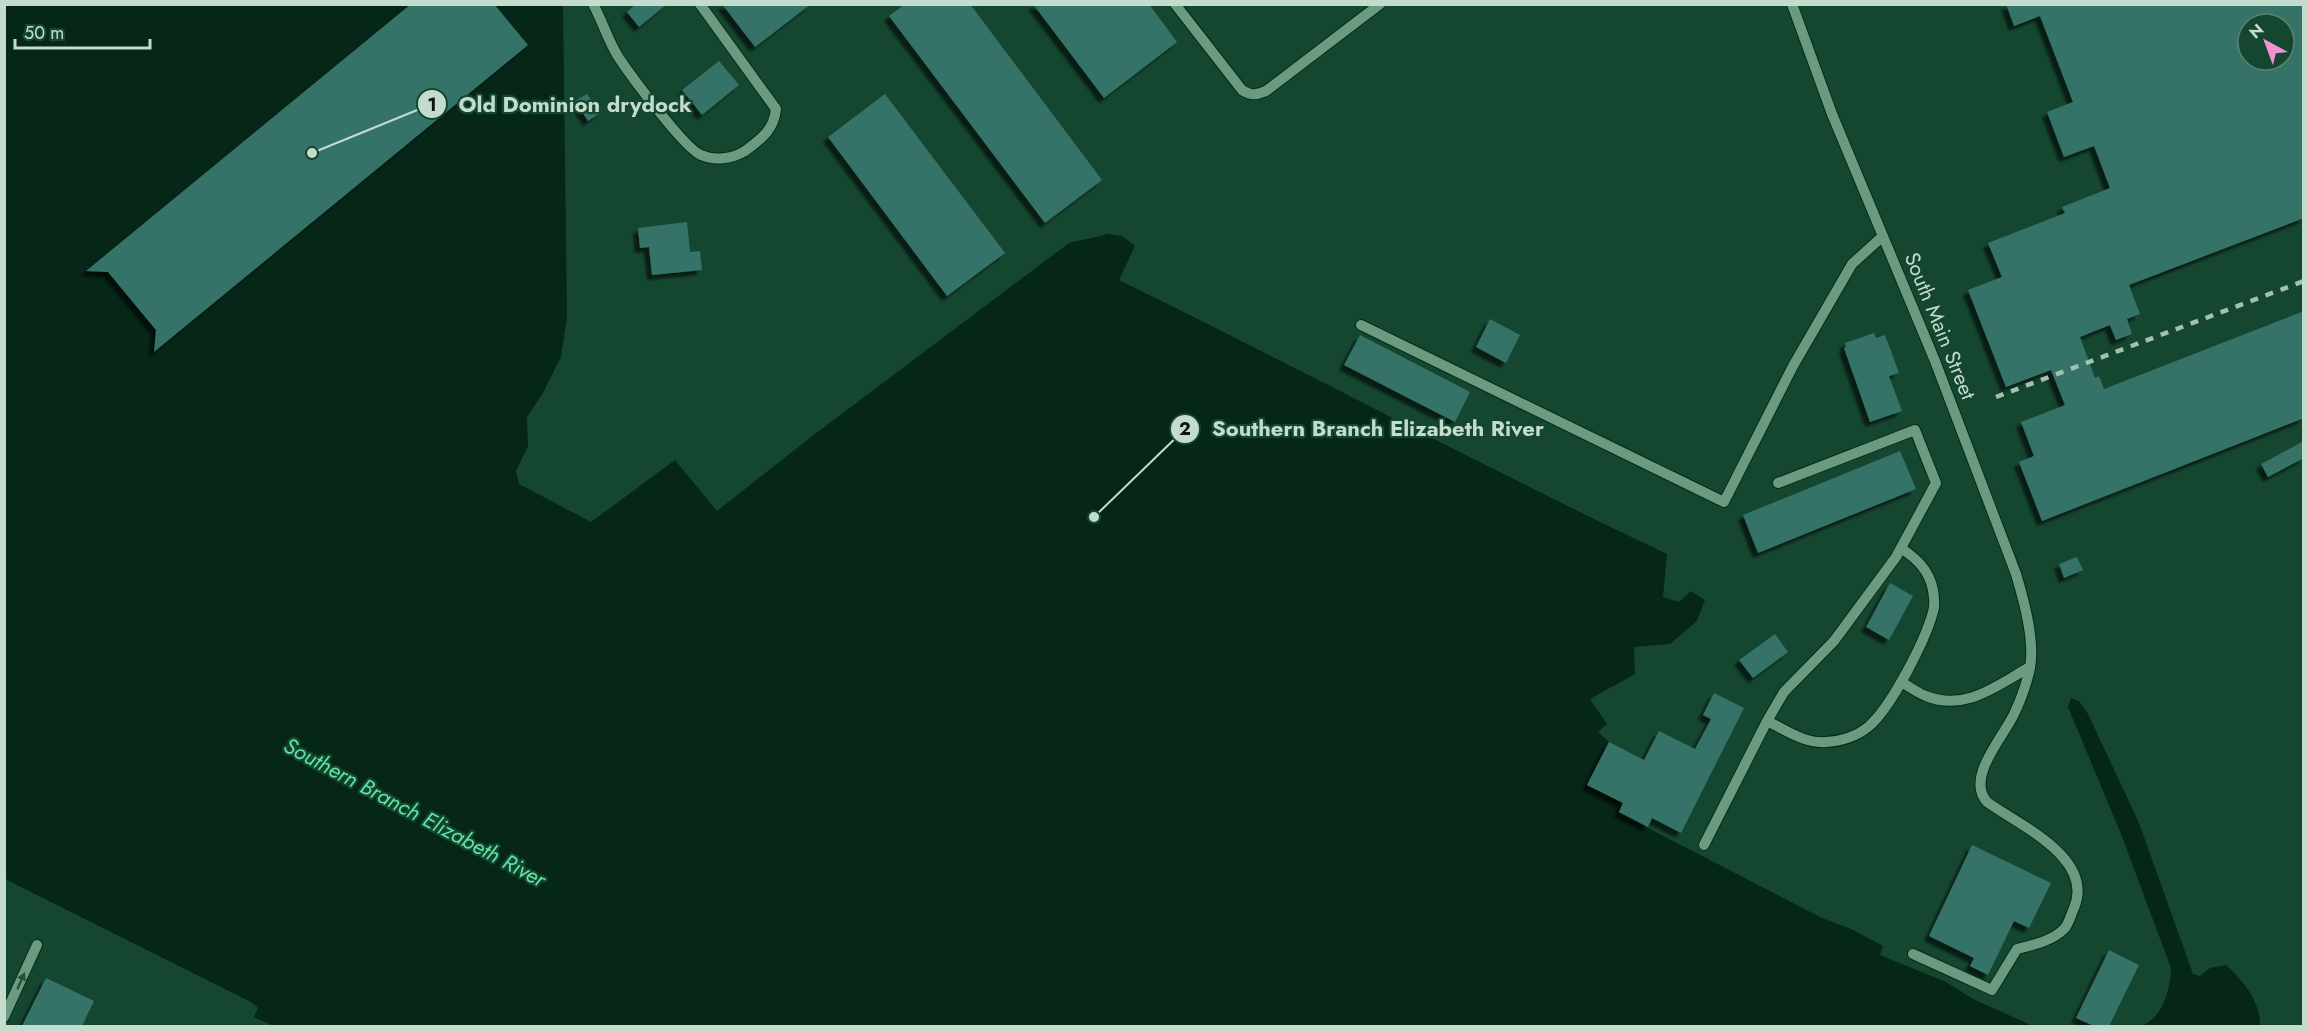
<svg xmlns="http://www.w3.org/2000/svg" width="2308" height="1031" viewBox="0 0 2308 1031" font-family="Jost,sans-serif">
	<defs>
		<filter id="shadow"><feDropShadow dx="-5" dy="5" stdDeviation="1.5" flood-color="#0009"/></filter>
	</defs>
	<rect width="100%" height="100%" fill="#154730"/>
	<path fill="#062617" d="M4 5H563L567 317 561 357 543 393 527 417 528 446 516 471 519 484 591 522 675 460 717 511 811 437 1069 243 1108 234 1122 236 1135 246 1119 280C1303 370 1483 467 1667 554L1663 597 1679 602 1691 591 1705 600 1697 621 1670 644 1634 647 1635 674 1590 699 1607 724 1598 732 1609 742 1587 785 1623 803 1619 813 1822 918 1851 929 1883 946 1880 955 1946 982 1973 999 2033 1026H274L254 1017 258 1008 251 1002 5 879Z
		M2071 698 2079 701 2088 714 2139 823 2193 974 2200 976 2210 968 2226 965C2244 981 2261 1003 2260 1026H2142C2164 1015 2170 991 2171 968L2121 834 2068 707Z"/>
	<path fill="#357267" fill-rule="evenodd" filter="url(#shadow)" d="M411 4H494L528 45 154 352 156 330 108 272 86 271Z
		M636 4H667L639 27 627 12Z
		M722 4H811L755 47Z
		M905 4H970L1102 180 1045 223 889 16Z
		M1033 4H1149L1177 42 1104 98Z
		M2006 4H2304V218L2129 285 2140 314 2127 319 2132 334 2116 340 2110 325 2080 337 2095 378 2099 376 2104 389 2304 311V418L2042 521 2019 462 2034 456 2021 422 2065 405 2051 370 2006 387 1968 290 2002 277 1988 243 2065 213 2062 207 2110 188 2094 146 2064 157 2047 112 2073 102 2040 16 2014 26ZM2248 24H2284V60H2248Z
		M719 61 739 85 702 115 682 90Z
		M587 94 600 113 588 121 575 101Z
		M885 94 1005 253 947 296 828 137Z
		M687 222 690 252 700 251 702 270 652 275 649 247 640 248 638 228Z
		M1490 319 1520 335 1506 363 1476 347Z
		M1874 333 1876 338 1885 335 1899 373 1889 376 1902 411 1870 422 1844 348 1846 347 1845 343Z
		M1360 335 1470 392 1455 422 1344 365Z
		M2304 441V458L2268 477 2261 464Z
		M1900 451 1916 489 1758 553 1743 515Z
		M2077 557 2083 570 2064 578 2059 564Z
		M1890 583 1913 596 1889 640 1866 627Z
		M1775 634 1788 652 1753 678 1739 660Z
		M1714 693 1744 708 1681 833 1652 818 1648 827 1619 812 1623 803 1587 785 1609 742 1644 760 1659 731 1695 749 1711 719 1703 715Z
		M1972 845 2051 883 2029 928 2014 921 1988 975 1970 966 1974 958 1929 936Z
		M2109 950 2139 965 2109 1026H2094L2076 1018Z
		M46 978 94 1001 82 1026H22Z"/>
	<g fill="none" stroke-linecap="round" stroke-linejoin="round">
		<defs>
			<path id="minor" d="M593 4C603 22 608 41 619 58 631 76 685 149 701 155 715 161 732 159 745 151 761 139 774 130 776 109L700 4
				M1175 4 1242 90C1251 96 1256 95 1266 91L1380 4
				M1792 4 1832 114 1935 361 2016 574C2024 601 2035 640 2030 668 2027 682 2021 699 2015 712 2004 737 1965 777 1987 802 2019 825 2095 858 2074 908 2071 914 2069 924 2064 929 2052 941 2033 945 2017 949L1992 990 1913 954
				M1361 325 1724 502 1793 366 1852 264 1883 236
				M1778 483 1915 430 1936 483 1896 557 1834 641 1784 692 1767 721C1786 730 1805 744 1826 742 1841 741 1857 736 1868 727 1891 708 1925 641 1933 612 1935 606 1934 596 1933 590 1929 570 1917 559 1901 548
				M1901 682C1909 686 1917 693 1926 696 1966 712 1997 685 2030 667
				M1704 845 1767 721
				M4 1017 37 945"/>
		</defs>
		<use href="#minor" stroke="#042b1a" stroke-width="12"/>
		<use href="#minor" stroke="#6a9b80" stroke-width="10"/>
		<path stroke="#a3c1b1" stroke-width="4.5" stroke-dasharray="8 8" stroke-linecap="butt" d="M1996 397 2304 281"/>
	</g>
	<defs><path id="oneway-solid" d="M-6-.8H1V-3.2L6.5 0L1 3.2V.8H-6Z" transform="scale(1.5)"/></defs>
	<use fill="#22543c" href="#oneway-solid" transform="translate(21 981) rotate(-66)"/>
	<g text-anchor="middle" stroke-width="4.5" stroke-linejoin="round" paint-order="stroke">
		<g font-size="21" fill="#c3dccd" stroke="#154730">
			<text transform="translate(1940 326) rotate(68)" y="7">South Main Street</text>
		</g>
		<g font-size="22" font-style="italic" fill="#60e3a4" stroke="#154730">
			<text transform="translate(415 812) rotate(28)" y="8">Southern Branch Elizabeth River</text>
		</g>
	</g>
	<path fill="none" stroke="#c3dccd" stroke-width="2" d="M312 153L432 104M1094 517L1185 429"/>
	<g fill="#c3dccd" stroke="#154730" stroke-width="2">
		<circle cx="312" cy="153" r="6"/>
		<circle cx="1094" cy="517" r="6"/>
		<circle cx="432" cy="104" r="15"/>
		<circle cx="1185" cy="429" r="15"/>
	</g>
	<g font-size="18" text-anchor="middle" font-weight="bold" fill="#111">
		<text x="432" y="111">1</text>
		<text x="1185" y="435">2</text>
	</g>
	<g font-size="22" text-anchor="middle" font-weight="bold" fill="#c3dccd" stroke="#154730" stroke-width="4.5" stroke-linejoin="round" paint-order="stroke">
		<text x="575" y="112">Old Dominion drydock</text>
		<text x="1378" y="436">Southern Branch Elizabeth River</text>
	</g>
	<rect width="2308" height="1031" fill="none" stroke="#c3dccd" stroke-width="12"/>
	<g transform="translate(2266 42) rotate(319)"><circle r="28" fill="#154730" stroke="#5b836f" stroke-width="1.5"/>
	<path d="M0-4.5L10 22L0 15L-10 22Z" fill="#f391d5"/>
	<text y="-9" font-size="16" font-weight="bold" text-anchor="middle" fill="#c3dccd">N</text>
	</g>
	<path d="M15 39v9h135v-9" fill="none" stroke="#c3dccd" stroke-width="3"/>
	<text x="24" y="39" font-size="18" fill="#c3dccd" stroke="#154730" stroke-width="4.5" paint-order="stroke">50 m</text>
</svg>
